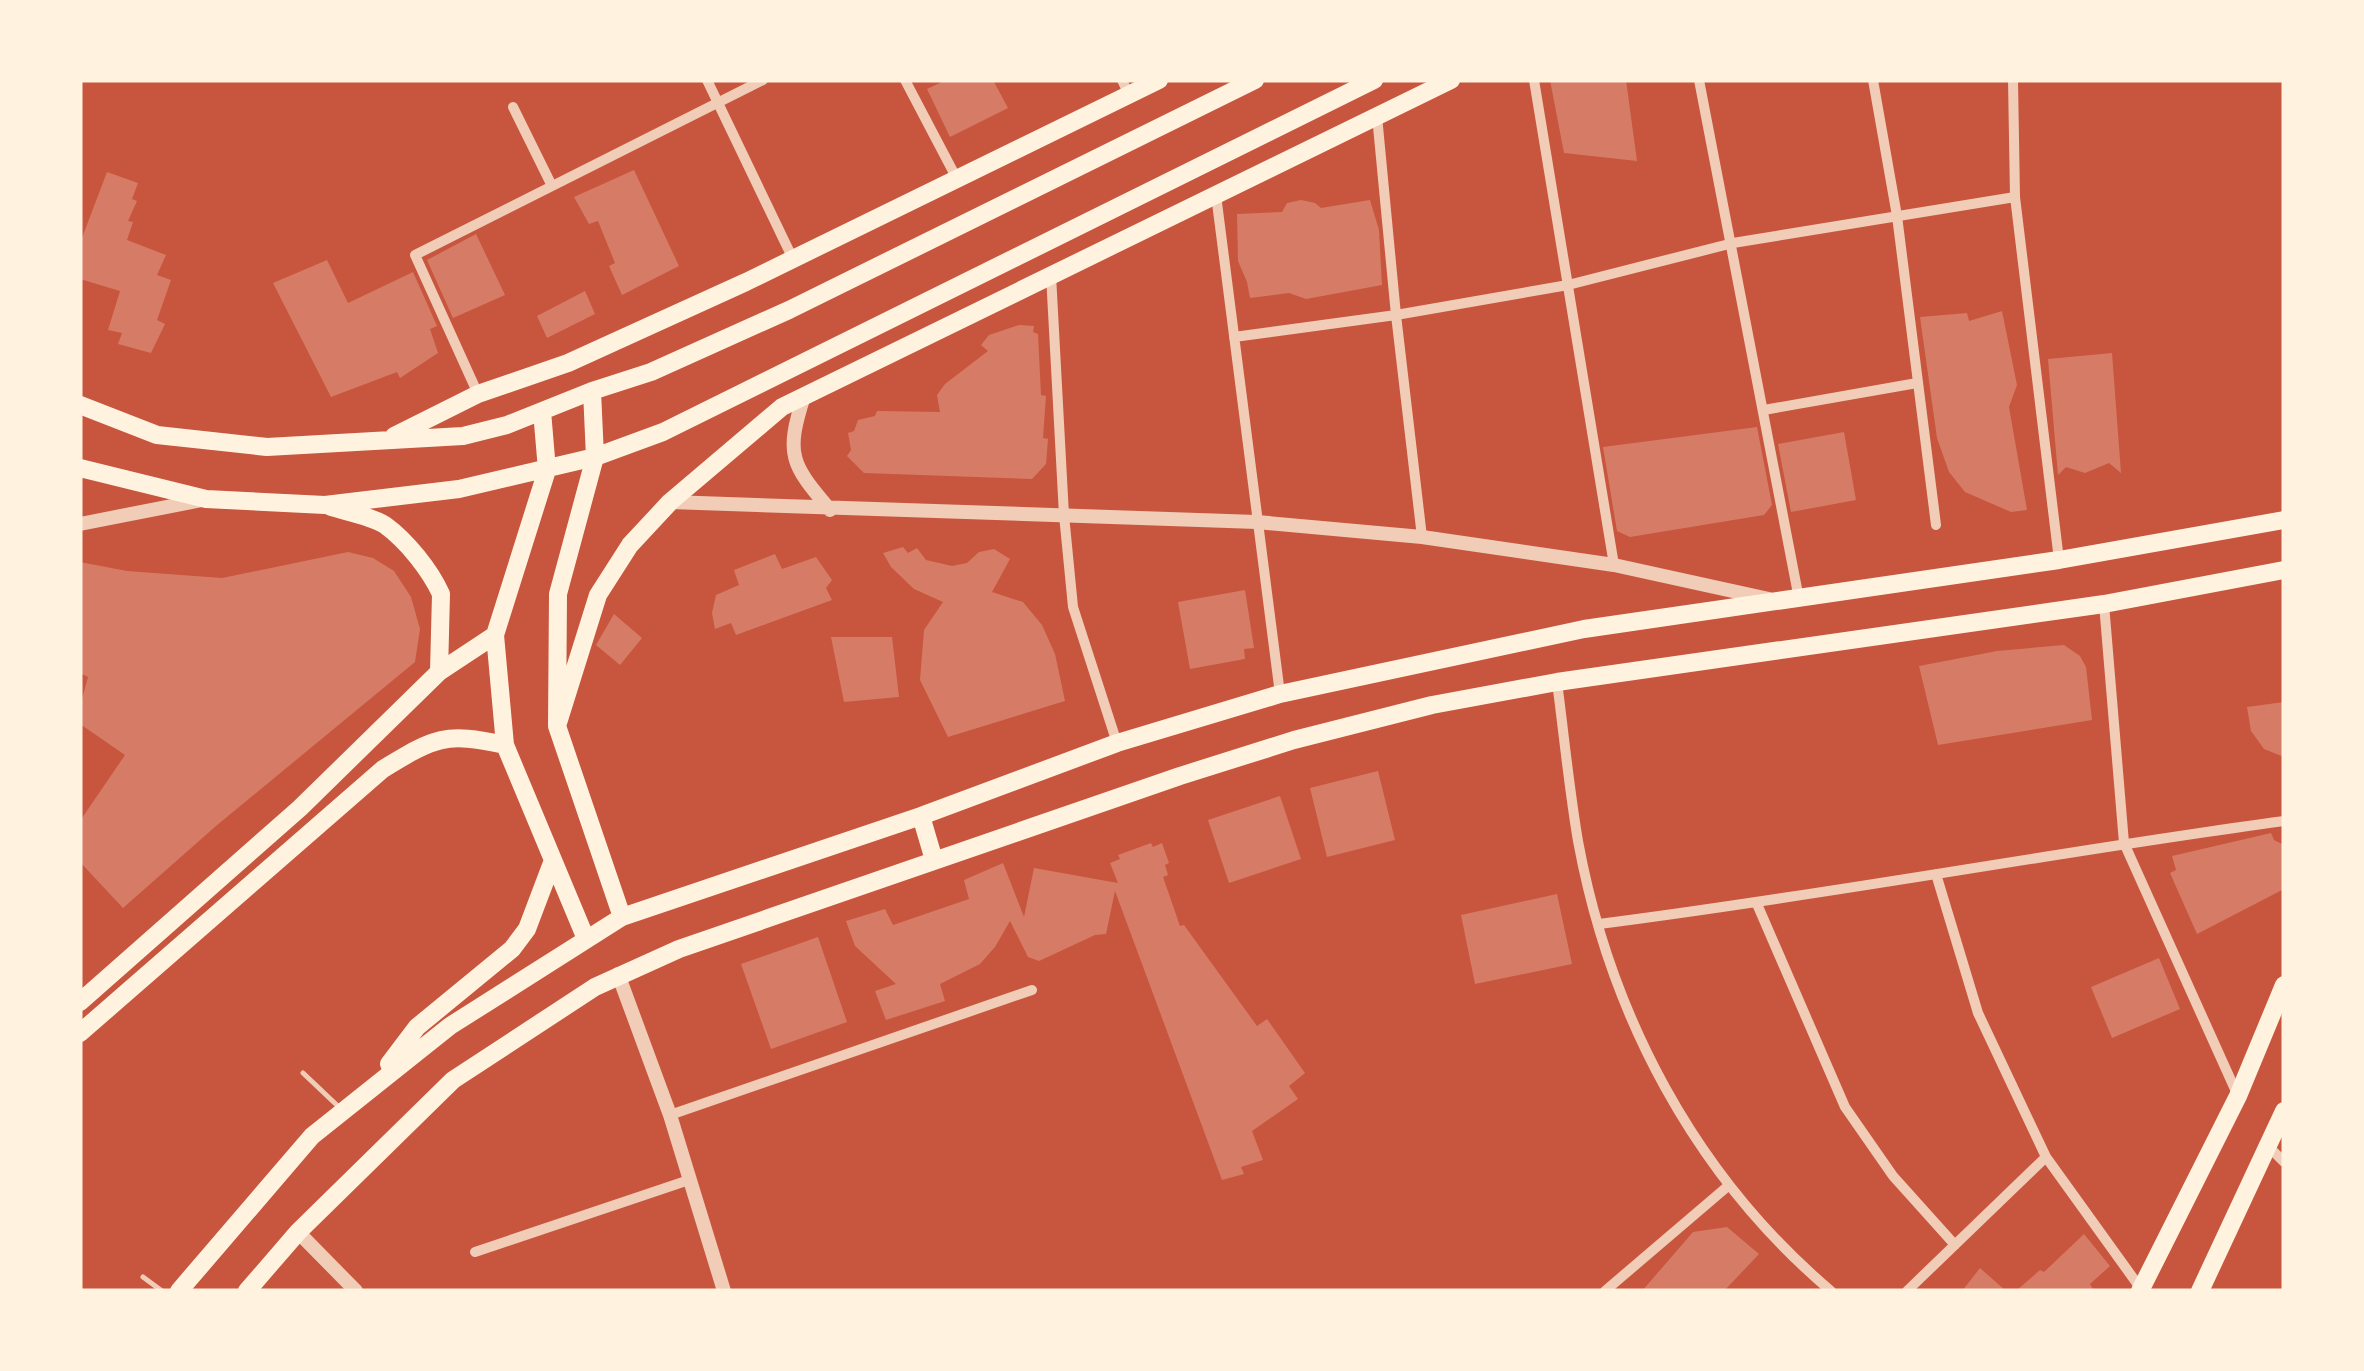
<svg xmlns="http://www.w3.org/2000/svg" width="2364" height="1371" viewBox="0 0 2364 1371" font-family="'IBM Plex Sans',sans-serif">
	<rect width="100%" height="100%" fill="#c8553d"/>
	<path fill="#d67c66" d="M946 80H993L1008 108 950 137 927 89Z
		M1550 80H1626L1637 161 1564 153Z
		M634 170 679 266 622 295 609 266 615 263 598 221 589 224 574 197Z
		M107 172 138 183 132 199 137 201 128 221 133 222 127 240 166 255 157 275 171 280 157 320 165 324 151 353 118 344 122 333 108 330 120 291 80 279V243Z
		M1301 200 1315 203 1321 208 1370 200 1379 230 1382 285 1306 299 1289 293 1250 298 1247 282 1238 261 1237 214 1282 212 1287 203Z
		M476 234 505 295 453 318 427 260Z
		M327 260 348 303 413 272 437 326 430 329 438 353 400 378 397 372 331 397 273 283Z
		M585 291 595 314 547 338 537 316Z
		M2002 311 2017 385 2009 407 2027 510 2011 512 1965 492 1949 472 1937 438 1920 317 1967 313 1969 321Z
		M1019 325 1034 326 1033 332 1038 334 1041 395 1046 396 1043 438 1048 439 1046 464 1032 479 864 473 847 456 851 450 848 433 854 431 858 420 875 416 877 411 940 412 937 395 945 384 988 351 981 345 989 335Z
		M2112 353 2121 473 2109 463 2085 473 2066 467 2058 475 2048 359Z
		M1757 427 1772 505 1764 515 1630 537 1617 531 1603 447Z
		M1844 432 1856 500 1791 512 1778 444Z
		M903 547 908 553 917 548 926 560 952 566 967 563 979 552 994 549 1010 559 992 592 1023 602 1042 625 1055 654 1065 701 948 737 920 680 924 630 943 602 914 589 891 567 883 553Z
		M348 552 373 558 394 571 411 597 420 629 415 662 216 826 123 908 80 862V821L125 755 80 724V706L88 677 80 673V562L127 571 222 578Z
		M775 554 782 569 816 557 832 580 826 588 832 600 736 635 731 623 715 629 712 613 716 595 739 585 734 570Z
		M1245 590 1254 648 1244 649 1245 659 1190 669 1178 602Z
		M614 614 642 638 620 665 596 645Z
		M831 637H892L899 697 844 702Z
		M2064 645 2080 656 2086 667 2092 720 1938 745 1919 666 1997 651Z
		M2284 702V757L2264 749 2251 731 2247 707Z
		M1378 771 1395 840 1327 857 1310 788Z
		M1280 796 1301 859 1229 883 1208 820Z
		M2271 833 2274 840 2284 845V889L2197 934 2170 873 2176 870 2172 856Z
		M1151 843 1153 847 1162 843 1169 863 1165 865 1168 875 1163 877 1180 926 1184 925 1257 1026 1267 1019 1305 1073 1289 1086 1298 1099 1252 1131 1263 1160 1241 1167 1244 1174 1222 1180 1115 891 1106 934 1095 935 1039 961 1028 957 1010 921 995 947 980 964 940 984 945 1001 886 1020 875 991 896 984 855 946 846 921 885 909 893 925 969 899 964 880 1003 863 1024 917 1034 868 1118 883 1110 863 1120 859 1118 855Z
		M1557 894 1572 964 1475 984 1461 915Z
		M818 937 847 1022 771 1049 741 964Z
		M2159 958 2180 1009 2112 1038 2091 987Z
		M1727 1227 1759 1254 1724 1291H1642L1693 1232Z
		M2084 1234 2110 1266 2090 1284 2094 1291H2016L2040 1270 2044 1272Z
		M1980 1268 2006 1291H1962Z"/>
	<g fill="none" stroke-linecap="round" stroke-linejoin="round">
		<path stroke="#f1ccb7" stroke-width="5" d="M303 1073 341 1109
			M143 1277 162 1291"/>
		<path stroke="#f1ccb7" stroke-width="10" d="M707 80 793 259
			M905 80 957 179
			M1122 80 1129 95
			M1534 80 1614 565
			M1699 80 1799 599
			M1873 80 1897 216 1936 525
			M2013 80 2015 197 2059 560
			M513 107 552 186
			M1377 116 1396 315 1422 537
			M1216 195 1280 694
			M1051 275 1064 515 1073 607 1117 743
			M1234 337 1396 315 1568 285 1733 243 2015 197
			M478 394 415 255 763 80
			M1764 410 1917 383
			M2104 604 2124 843 2238 1096
			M1557 682C1564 735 1569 788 1578 841 1610 1015 1695 1176 1831 1291
			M1936 874 1978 1013 2046 1157 2141 1289
			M1757 904 1845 1107 1893 1176 1955 1245
			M1599 924C1828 895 2055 852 2284 821
			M670 1115 1032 990
			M2269 1147 2284 1162
			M475 1252 689 1180
			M1605 1291 1728 1186
			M1907 1291 2046 1157"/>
		<path stroke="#f1ccb7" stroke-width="14" d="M804 396C785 455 791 464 830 510
			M670 502 1257 522 1422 537 1614 565 1769 599
			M80 524 202 500
			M618 974 670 1115 724 1291
			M298 1232 356 1291"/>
		<path stroke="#fff3e0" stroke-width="18" d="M592 391 595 457 558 594 557 726 622 917
			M80 405 157 435 267 447 463 436 507 425 592 391 651 372 789 310 1255 80
			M542 411 547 470 495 635 505 745 586 939
			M394 436 478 394 568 363 746 282 1159 80
			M80 468 206 499 325 505 459 489 595 457 663 432 1374 80
			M331 507C347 512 371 516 385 525 407 541 430 570 441 594L439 672
			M557 726 598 595 630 545 670 502 782 407 1451 80
			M921 816 934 860
			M80 1002 300 808 439 672 495 635
			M80 1033 383 769C436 737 444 732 505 745
			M389 1064 417 1027 512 949 527 929 552 863
			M179 1291 312 1136 450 1026 622 917 921 816 1117 743 1280 694 1584 629 2059 560 2284 520
			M247 1291 298 1232 453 1080 595 987 679 949 1180 776 1294 740 1432 705 1557 682 2104 604 2284 570
			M2140 1291 2238 1096 2284 985
			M2200 1291 2284 1111"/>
	</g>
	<rect width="2364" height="1371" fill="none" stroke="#fff3e0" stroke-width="165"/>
</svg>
